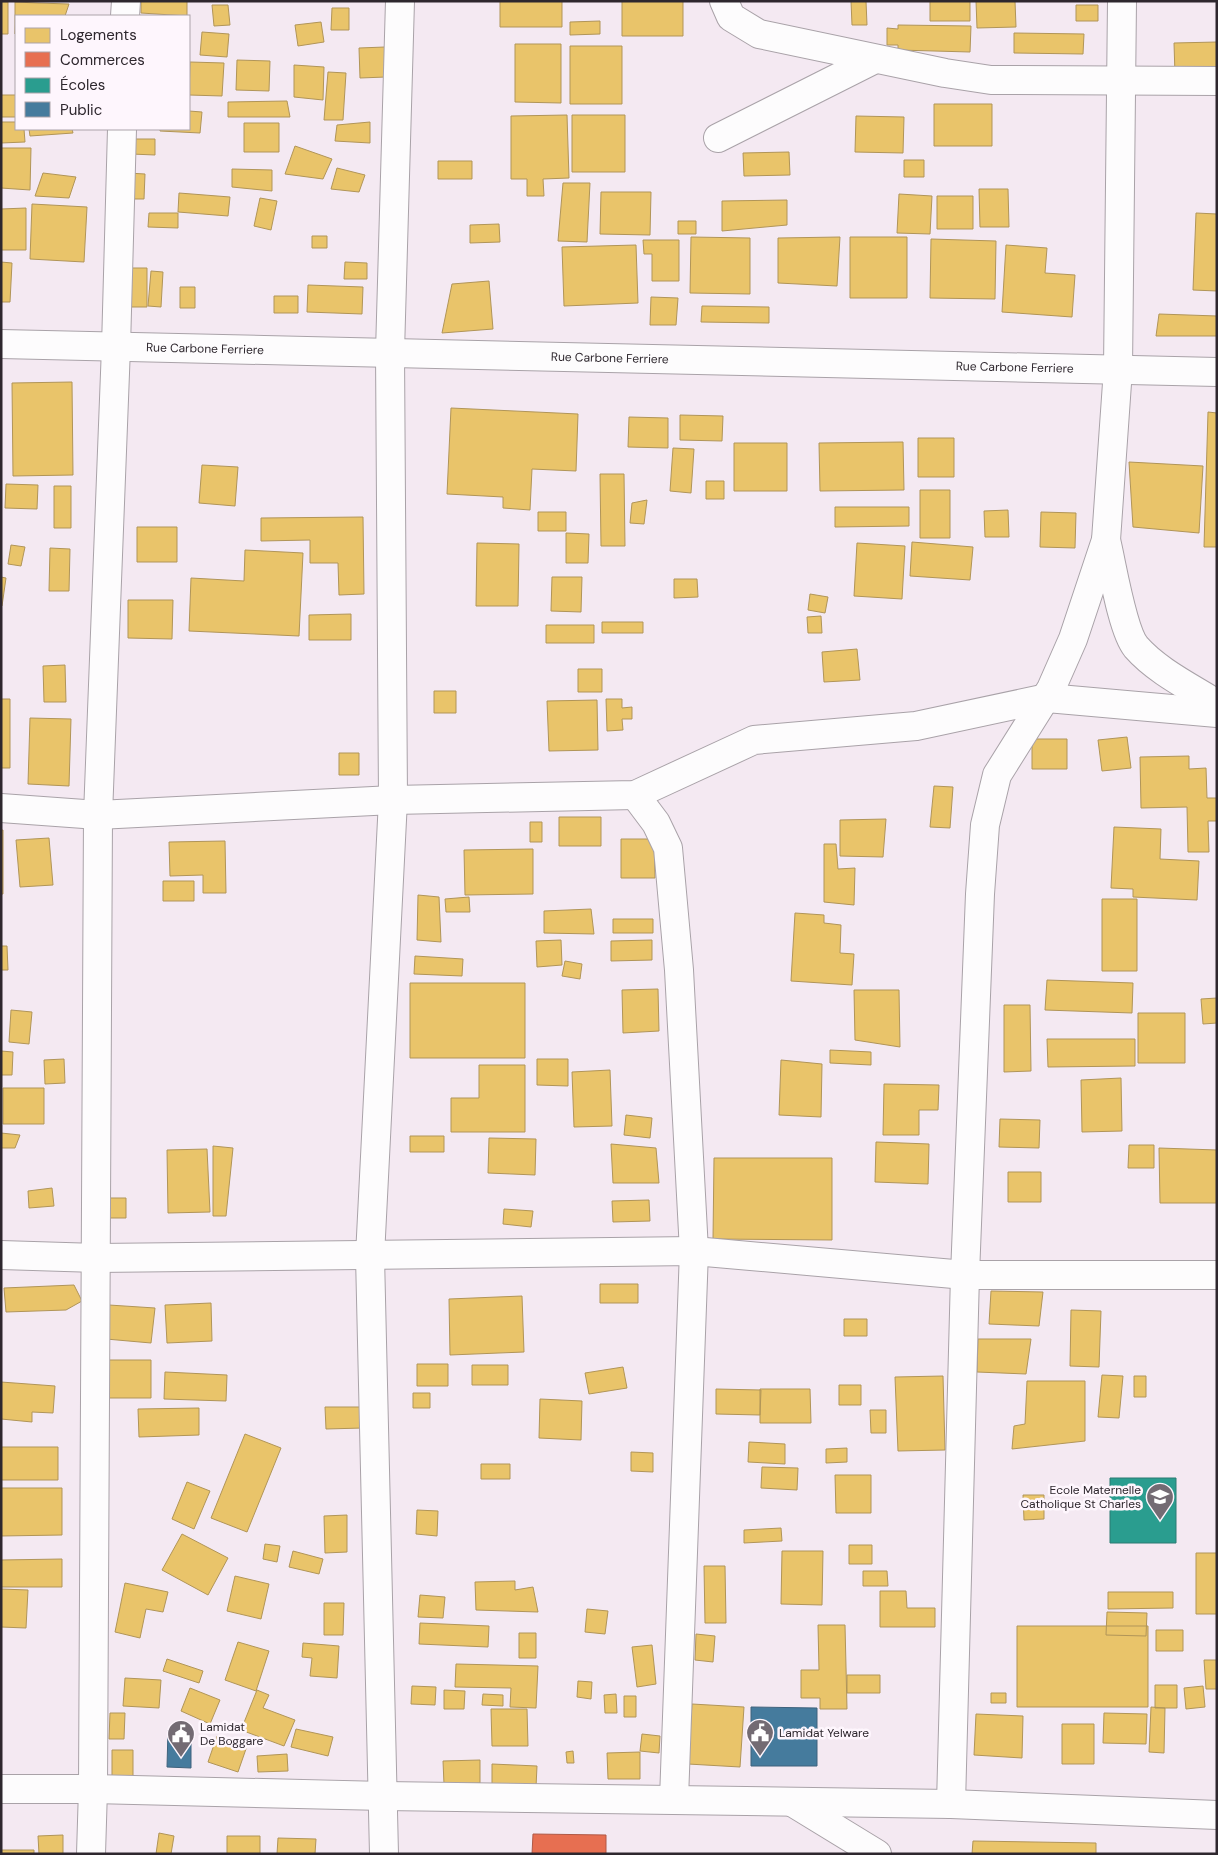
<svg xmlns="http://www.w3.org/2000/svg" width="1218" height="1855" viewBox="0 0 1218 1855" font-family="'DM Sans',sans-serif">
	<rect width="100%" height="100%" fill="#f4e9f2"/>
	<path fill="#e9c46a" stroke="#b19558" d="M141 1H187V16L141 13Z
		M500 1H562V27H500Z
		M622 1H683V36H622Z
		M851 1H866L867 25H852Z
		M930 1H970V21H930Z
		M976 1H1015L1016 27 977 28Z
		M1 2H8V34H1Z
		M15 2 38 3 69 4 65 16H16L15 34Z
		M212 5H228L230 25 214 26Z
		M1076 5H1098V21H1076Z
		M332 8H349V30H331Z
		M600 21V34L570 35V22Z
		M321 22 324 42 298 46 295 25Z
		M898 25 971 26 970 52 898 50V45H887V28L898 29Z
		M202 32 229 34 227 57 200 55Z
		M1014 33 1084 34 1083 54 1014 53Z
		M1217 42V75H1175L1174 43Z
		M515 44H561V103L515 102Z
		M570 46H622V104H570Z
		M385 47 386 77 360 78 359 48Z
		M237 60 270 61 269 91 236 90Z
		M190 62 224 63 222 96 189 95Z
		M294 65 324 67 323 100 294 97Z
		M328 72 346 73 343 120H324Z
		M1 95H16V117H1Z
		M287 101 290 117H228V102Z
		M934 104H992V146H934Z
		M189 111 202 112 200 133 160 131V129H189Z
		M567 115 569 178 543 179 544 196H527V179H511V116Z
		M572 115H625V172H572Z
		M856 116 904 117 903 153 855 152Z
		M1 122H16V129H24L25 142 1 143Z
		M370 122V143L335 141 337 125Z
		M244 123H279V152H244Z
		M29 129H72L73 133 30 136Z
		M131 139H155V155L131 154Z
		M295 146 332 159 323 179 285 174Z
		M1 148H31L30 190 1 188Z
		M789 152 790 175 744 176 743 153Z
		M904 160H924V177H904Z
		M438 161H472V179H438Z
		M337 168 365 175 359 192 331 189Z
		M232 169 272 170V191L232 187Z
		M43 173 76 177 69 198 35 196Z
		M128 173 145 174 144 199H127Z
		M563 183H590L587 242 558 241Z
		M979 189H1008L1009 227H980Z
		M601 192H651L650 235 600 234Z
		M179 193 230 197 228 216 178 212Z
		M899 194 932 196 930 234 897 233Z
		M937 196H973V229H937Z
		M260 198 277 201 271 230 254 226Z
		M787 200V225L722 231V201Z
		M32 204 87 207 84 262 30 259Z
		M26 208V250H1V209Z
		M149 213H178V228L148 227Z
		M1196 213 1217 214V291L1193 290Z
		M678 221H696V234H678Z
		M499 224 500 242 470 243V225Z
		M312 236H327V248H312Z
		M691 237 750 238V294L690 293Z
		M840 237 837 286 778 283V238Z
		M850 237H907V298H850Z
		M931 239 996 241 995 299 930 298Z
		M643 240H679V281H652V254H644Z
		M636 245 638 303 564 306 562 247Z
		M1006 245 1047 248 1045 273 1075 275 1072 317 1002 312Z
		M1 262 12 263 10 302H1Z
		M345 262 367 263V279H344Z
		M126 268H147V307H127Z
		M151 271 163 272 161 307 148 306Z
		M489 281 493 329 442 333 452 284Z
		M308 285 363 287 362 314 307 312Z
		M180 287H195V308H180Z
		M274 296H298V313H274Z
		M651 297 678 298 676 325H650Z
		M702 306 769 307V323L701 322Z
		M1159 314 1217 316V336H1156Z
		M72 382 73 475 13 476 12 383Z
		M451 408 578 414 576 471 532 469 530 510 503 508V497L447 494Z
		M1208 412 1217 413V547H1204Z
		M680 415 723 416 722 441 680 440Z
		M629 417 668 418V448L628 447Z
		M918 438H954V477H918Z
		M903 442 904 490 820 491 819 443Z
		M734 443H787V491H734Z
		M673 448 694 449 691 493 670 491Z
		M1129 462 1203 466 1199 533 1133 527Z
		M202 465 238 467 235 506 199 503Z
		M600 474H624L625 546H601Z
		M706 481H724V499H706Z
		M6 484 38 485 37 509 5 508Z
		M54 486H71V528H54Z
		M920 490H950V538H920Z
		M647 500 644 524 630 523 632 503Z
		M835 507H909V526L835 527Z
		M1008 510 1009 537H985L984 511Z
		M538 512H566V531H538Z
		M1041 512 1076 513 1075 548 1040 547Z
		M363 517 364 594 339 595 338 563H310V540L261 541V518Z
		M137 527H177V562H137Z
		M566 533 589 534 588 563H566Z
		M912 542 973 547 970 580 910 576Z
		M477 543 519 544 518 606H476Z
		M857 543 905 546 902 599 854 596Z
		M11 545 25 547 21 566 8 564Z
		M50 548 70 549 69 591H49Z
		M245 550 303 553 299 636 189 631 191 578 244 581Z
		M1 577 6 578 2 606H1Z
		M552 577H582L581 612 551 611Z
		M674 579H697L698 597 674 598Z
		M810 594 828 597 825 613 808 610Z
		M128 600H173L172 639 128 638Z
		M351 614V640H309V615Z
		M821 616 822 633H808L807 617Z
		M602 622H643V633H602Z
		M546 625H594V643H546Z
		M857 649 860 680 824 682 822 652Z
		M65 665 66 702H44L43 666Z
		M578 669H602V692H578Z
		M434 691H456V713H434Z
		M1 699H10V768H1Z
		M606 699H622V708L632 707V719H622L623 730 607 731Z
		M597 700 598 750 549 751 547 701Z
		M30 718 71 719 69 786 28 784Z
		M1127 737 1131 768 1102 771 1098 740Z
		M1032 739H1067V769H1032Z
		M339 753H359V775H339Z
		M1189 756V769L1206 768 1207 798H1217V821H1208L1209 852H1188L1187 807 1141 808 1140 757Z
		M934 786 953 787 950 828 930 827Z
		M559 817H601V846H559Z
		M886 819 883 857 840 856V820Z
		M530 822H542V842H530Z
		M1114 827 1161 829 1160 859 1199 861 1197 900 1133 897V889L1111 888Z
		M1 830H3V894H1Z
		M49 838 53 885 20 887 16 840Z
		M621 839H654L655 878H621Z
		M225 841 226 893H203V875L170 876 169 842Z
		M824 844H836L838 869 855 868 854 905 824 902Z
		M533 849V894L465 895 464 850Z
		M163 881H194V901H163Z
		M418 895 439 897 441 942 417 940Z
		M469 897 470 912H446L445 899Z
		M1102 899H1137V971H1102Z
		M591 909 594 934 544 933V911Z
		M795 913 824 915V923L841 925 840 953 854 954 852 985 791 981Z
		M613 919H653V933H613Z
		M561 940 562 965 537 967 536 941Z
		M652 940V960L611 961V941Z
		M1 946H7L8 970H1Z
		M415 956 463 959 462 976 414 974Z
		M565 961 582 964 580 979 562 976Z
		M1047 980 1133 983 1132 1013 1045 1010Z
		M410 983H525V1058H410Z
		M658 989 659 1031 623 1033 622 990Z
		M854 990H899L900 1047 855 1040Z
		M1217 998V1023L1203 1024 1201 999Z
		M1004 1005H1030L1031 1071 1004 1072Z
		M11 1010 32 1012 29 1044 9 1042Z
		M1138 1013H1185V1063H1138Z
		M1047 1039H1135V1066L1048 1067Z
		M830 1050 871 1052V1065L830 1063Z
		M1 1051 13 1052 12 1075H1Z
		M64 1059 65 1083 45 1084 44 1060Z
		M537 1059H568V1086L537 1085Z
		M781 1060 822 1064 821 1117 779 1115Z
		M479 1065H525V1132H451V1098H479Z
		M610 1070 612 1126 574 1127 572 1072Z
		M1121 1078 1122 1131 1082 1132 1081 1080Z
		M884 1084 939 1085 938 1110H919V1135H883Z
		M3 1088H44V1124H3Z
		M626 1115 652 1118 650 1138 624 1135Z
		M1000 1119 1040 1120 1039 1148 999 1147Z
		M1 1133 20 1135 15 1148H1Z
		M410 1136H444V1152H410Z
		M489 1138 536 1139 535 1175 488 1173Z
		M876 1142 929 1144 928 1184 875 1182Z
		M611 1144 656 1148 659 1183H613Z
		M1129 1145H1154V1168H1128Z
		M213 1146 233 1148 226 1216H213Z
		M1159 1148 1217 1150V1203H1160Z
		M207 1149 210 1212 168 1213 167 1150Z
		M714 1158H832V1240L713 1239Z
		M1008 1172H1041V1202H1008Z
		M52 1188 54 1206 29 1208 28 1191Z
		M108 1198H126V1218H108Z
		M649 1200 650 1221 613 1222 612 1201Z
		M504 1209 533 1211 531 1227 503 1224Z
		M600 1284H638V1303H600Z
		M74 1285 82 1301 66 1310 6 1312 4 1288Z
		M991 1291 1043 1292 1039 1326 989 1324Z
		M522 1296 524 1352 450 1355 449 1299Z
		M211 1303 212 1341 167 1343 165 1305Z
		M109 1305 155 1308 151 1343 106 1339Z
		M1071 1310 1101 1311 1099 1367 1070 1366Z
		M844 1319H867V1336H844Z
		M978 1339H1031L1026 1374 977 1372Z
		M108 1360H151V1398H108Z
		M417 1364H448V1386H417Z
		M472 1365H508V1385H472Z
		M623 1367 627 1388 589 1394 585 1373Z
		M165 1372 227 1375 226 1401 164 1399Z
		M1102 1375 1123 1376 1119 1418 1098 1417Z
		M943 1376 945 1450 898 1451 895 1377Z
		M1134 1376H1146V1397H1134Z
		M1027 1381H1085V1441L1012 1449 1014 1426 1025 1424Z
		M1 1382 55 1386 53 1413 32 1412V1422L1 1419Z
		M839 1385H861V1405H839Z
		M716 1389 761 1390 760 1415 716 1414Z
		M760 1389H810L811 1423H760Z
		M413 1393H430V1408H413Z
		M540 1399 582 1401 581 1440 539 1438Z
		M325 1407H362L363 1428 326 1429Z
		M199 1408V1435L139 1437 138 1409Z
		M870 1410H886V1433H871Z
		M245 1434 281 1448 247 1532 211 1518Z
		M749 1442 785 1444V1464L748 1462Z
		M1 1447H58V1480H1Z
		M847 1448V1462L826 1463V1449Z
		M631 1452 653 1453V1472L631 1471Z
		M481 1464H510V1479H481Z
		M762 1467 798 1468 797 1490 761 1488Z
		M835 1475H871V1513H836Z
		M187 1482 210 1491 194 1529 172 1519Z
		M1 1488H62V1535L1 1536Z
		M1023 1495H1044V1519L1024 1520Z
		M417 1510 438 1511 437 1536 416 1534Z
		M347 1515V1552L325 1553 324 1516Z
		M781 1528 782 1541 744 1543V1530Z
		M182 1534 228 1558 208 1595 162 1570Z
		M265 1544 280 1546 277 1562 263 1559Z
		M849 1545H872V1564H849Z
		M293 1551 323 1559 319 1574 289 1567Z
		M782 1551H823L822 1605 781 1604Z
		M1196 1553H1217V1614H1196Z
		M62 1559V1587H1V1560Z
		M704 1566H725L726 1623H705Z
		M863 1571H887L888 1586H863Z
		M235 1576 269 1584 261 1619 227 1611Z
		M515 1581V1590L533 1587 538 1612 476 1610 475 1582Z
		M125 1583 168 1592 163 1612 146 1609 140 1638 115 1632Z
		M1 1589 28 1590 26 1628 1 1627Z
		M880 1591H906L907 1608H935V1627H880Z
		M1108 1592H1173V1608L1108 1609Z
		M420 1595 445 1597 443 1618 418 1617Z
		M324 1603H344L343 1635H324Z
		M587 1609 608 1611 605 1634 585 1632Z
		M1107 1612 1147 1613 1146 1636 1106 1635Z
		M420 1623 489 1626 488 1647 419 1644Z
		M818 1625H845L847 1709H820V1698H801V1670H819Z
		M1017 1626H1148V1707H1017Z
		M1156 1630H1183V1651H1156Z
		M519 1633H536V1658H519Z
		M696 1634 715 1636 713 1662 695 1660Z
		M238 1642 269 1651 256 1691 225 1680Z
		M303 1643 339 1646 337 1678 310 1676 312 1658 302 1657Z
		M652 1645 656 1684 637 1687 632 1647Z
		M167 1659 203 1671 199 1683 163 1671Z
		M1204 1660H1217V1689H1206Z
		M456 1664 538 1666 536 1708 510 1707 511 1688 455 1687Z
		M847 1675H880V1693H847Z
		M125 1678 161 1680 159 1708 123 1706Z
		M578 1681 592 1682 591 1699 577 1697Z
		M1155 1685H1177V1708H1155Z
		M412 1686 436 1687 435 1705 411 1704Z
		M1203 1686 1205 1707 1186 1709 1184 1688Z
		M190 1688 220 1700 210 1724 181 1711Z
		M257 1690 269 1695 263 1708 295 1720 284 1746 241 1730Z
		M444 1690 465 1691 464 1709H444Z
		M991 1693H1006V1703H991Z
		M483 1694 503 1695V1706L482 1705Z
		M616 1694 617 1713H605L604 1695Z
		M624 1696H636V1717H624Z
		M692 1704 744 1707 740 1767 688 1764Z
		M1151 1707 1165 1708 1164 1753 1149 1752Z
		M491 1709H527L528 1746H492Z
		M110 1713H125L124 1739H109Z
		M1104 1713 1147 1714 1146 1744 1103 1743Z
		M976 1714 1023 1716 1022 1758 974 1755Z
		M1062 1724H1094V1764H1062Z
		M296 1729 333 1737 328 1756 291 1747Z
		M642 1734 660 1736 659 1753 640 1751Z
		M217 1736 247 1746 238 1772 208 1762Z
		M112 1750H133V1776H112Z
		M573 1751 574 1763H567L566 1752Z
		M640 1752V1779H608L607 1753Z
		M287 1754 288 1771 258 1772 257 1756Z
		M480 1760V1783L444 1784 443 1761Z
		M492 1764 537 1766 536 1787 492 1786Z
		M159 1833 174 1836 171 1854H156Z
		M63 1835V1854H39L38 1836Z
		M227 1836H260V1854H227Z
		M278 1838 316 1839 315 1854H277Z
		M973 1841 1096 1843V1854H972Z
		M1 1850H34V1854H1Z"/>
	<path fill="#e76f51" stroke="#b05946" d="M533 1834 606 1835V1854H532Z"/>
	<path fill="#2a9d8f" stroke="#2b7a72" d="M1110 1478H1176V1543H1110Z"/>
	<path fill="#457b9d" stroke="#3e627c" d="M751 1707 817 1708V1766H751Z
		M168 1730H191V1768L167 1767Z"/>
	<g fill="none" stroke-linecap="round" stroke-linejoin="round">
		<defs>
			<g id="minor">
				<path d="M724 1 731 17 759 34 945 73 991 80 1217 81"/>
				<path d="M125 16 126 1"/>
				<path d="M718 138 875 59"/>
				<path id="s1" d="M1 344 1217 372"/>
				<path d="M1106 540C1112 564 1122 630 1136 647 1157 671 1190 687 1217 704"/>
				<path d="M635 795 656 823 668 848 679 970 694 1251 674 1799"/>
				<path d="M1 808 98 815 393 800 635 795 754 740 916 726 1047 698 1217 713"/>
				<path d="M1 1255 97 1258 694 1251 965 1275H1217"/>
				<path d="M1 1789H93L384 1796 951 1804 1217 1815"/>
				<path d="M792 1802 877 1854"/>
				<path d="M951 1804 965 1275 980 894 985 825 997 775 1051 689 1073 639 1106 540 1118 369 1122 1"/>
				<path d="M91 1854 93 1789 98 815 116 347 122 129"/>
				<path d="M384 1854 370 1256 393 800 390 352 400 1"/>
			</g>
		</defs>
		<use href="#minor" stroke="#a9a2a8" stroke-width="30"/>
		<use href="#minor" stroke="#fdfcfd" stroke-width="28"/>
	</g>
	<defs>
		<symbol id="school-pin" viewBox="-11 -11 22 30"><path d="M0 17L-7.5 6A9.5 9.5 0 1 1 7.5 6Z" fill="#736b73" stroke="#fef6fd"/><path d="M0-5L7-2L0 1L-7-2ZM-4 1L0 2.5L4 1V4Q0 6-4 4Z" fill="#fff"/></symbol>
		<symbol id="civic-pin" viewBox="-11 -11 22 30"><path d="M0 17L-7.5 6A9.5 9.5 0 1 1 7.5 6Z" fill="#736b73" stroke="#fef6fd"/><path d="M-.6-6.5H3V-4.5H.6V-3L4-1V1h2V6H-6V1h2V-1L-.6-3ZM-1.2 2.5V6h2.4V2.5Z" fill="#fff"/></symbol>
	</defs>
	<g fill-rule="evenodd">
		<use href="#school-pin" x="1144" y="1481" width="32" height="43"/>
		<use href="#civic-pin" x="744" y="1717" width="32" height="43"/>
		<use href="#civic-pin" x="165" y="1718" width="32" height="43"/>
	</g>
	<g text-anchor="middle" stroke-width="5" stroke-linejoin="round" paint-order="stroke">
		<g font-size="12" fill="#2e272e" stroke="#fef6fd">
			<text dy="4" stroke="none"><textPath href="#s1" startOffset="204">Rue Carbone Ferriere</textPath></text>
			<text dy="4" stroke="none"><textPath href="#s1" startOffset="609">Rue Carbone Ferriere</textPath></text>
			<text dy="4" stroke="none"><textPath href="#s1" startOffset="1014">Rue Carbone Ferriere</textPath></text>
		</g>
		<g font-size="12" fill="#2e272e" stroke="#fef6fd" text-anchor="start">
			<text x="1141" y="1494" text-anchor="end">Ecole Maternelle<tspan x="1141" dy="14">Catholique St Charles</tspan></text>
			<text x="200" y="1731">Lamidat<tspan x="200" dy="14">De Boggare</tspan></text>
			<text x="779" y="1737">Lamidat Yelware</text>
		</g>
	</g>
	<rect width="1218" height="1855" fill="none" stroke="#2e272e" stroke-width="5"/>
	<rect x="15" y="15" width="175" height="115" fill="#fef6fd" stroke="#aba3aa"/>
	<rect x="25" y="28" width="25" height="15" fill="#e9c46a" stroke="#aba3aa"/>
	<text x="60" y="40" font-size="15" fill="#2e272e">Logements</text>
	<rect x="25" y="52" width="25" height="15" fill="#e76f51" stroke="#aba3aa"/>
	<text x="60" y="65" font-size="15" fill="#2e272e">Commerces</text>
	<rect x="25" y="78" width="25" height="15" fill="#2a9d8f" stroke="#aba3aa"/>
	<text x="60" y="90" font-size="15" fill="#2e272e">Écoles</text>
	<rect x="25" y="102" width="25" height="15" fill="#457b9d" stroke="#aba3aa"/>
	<text x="60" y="115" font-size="15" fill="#2e272e">Public</text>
</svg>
